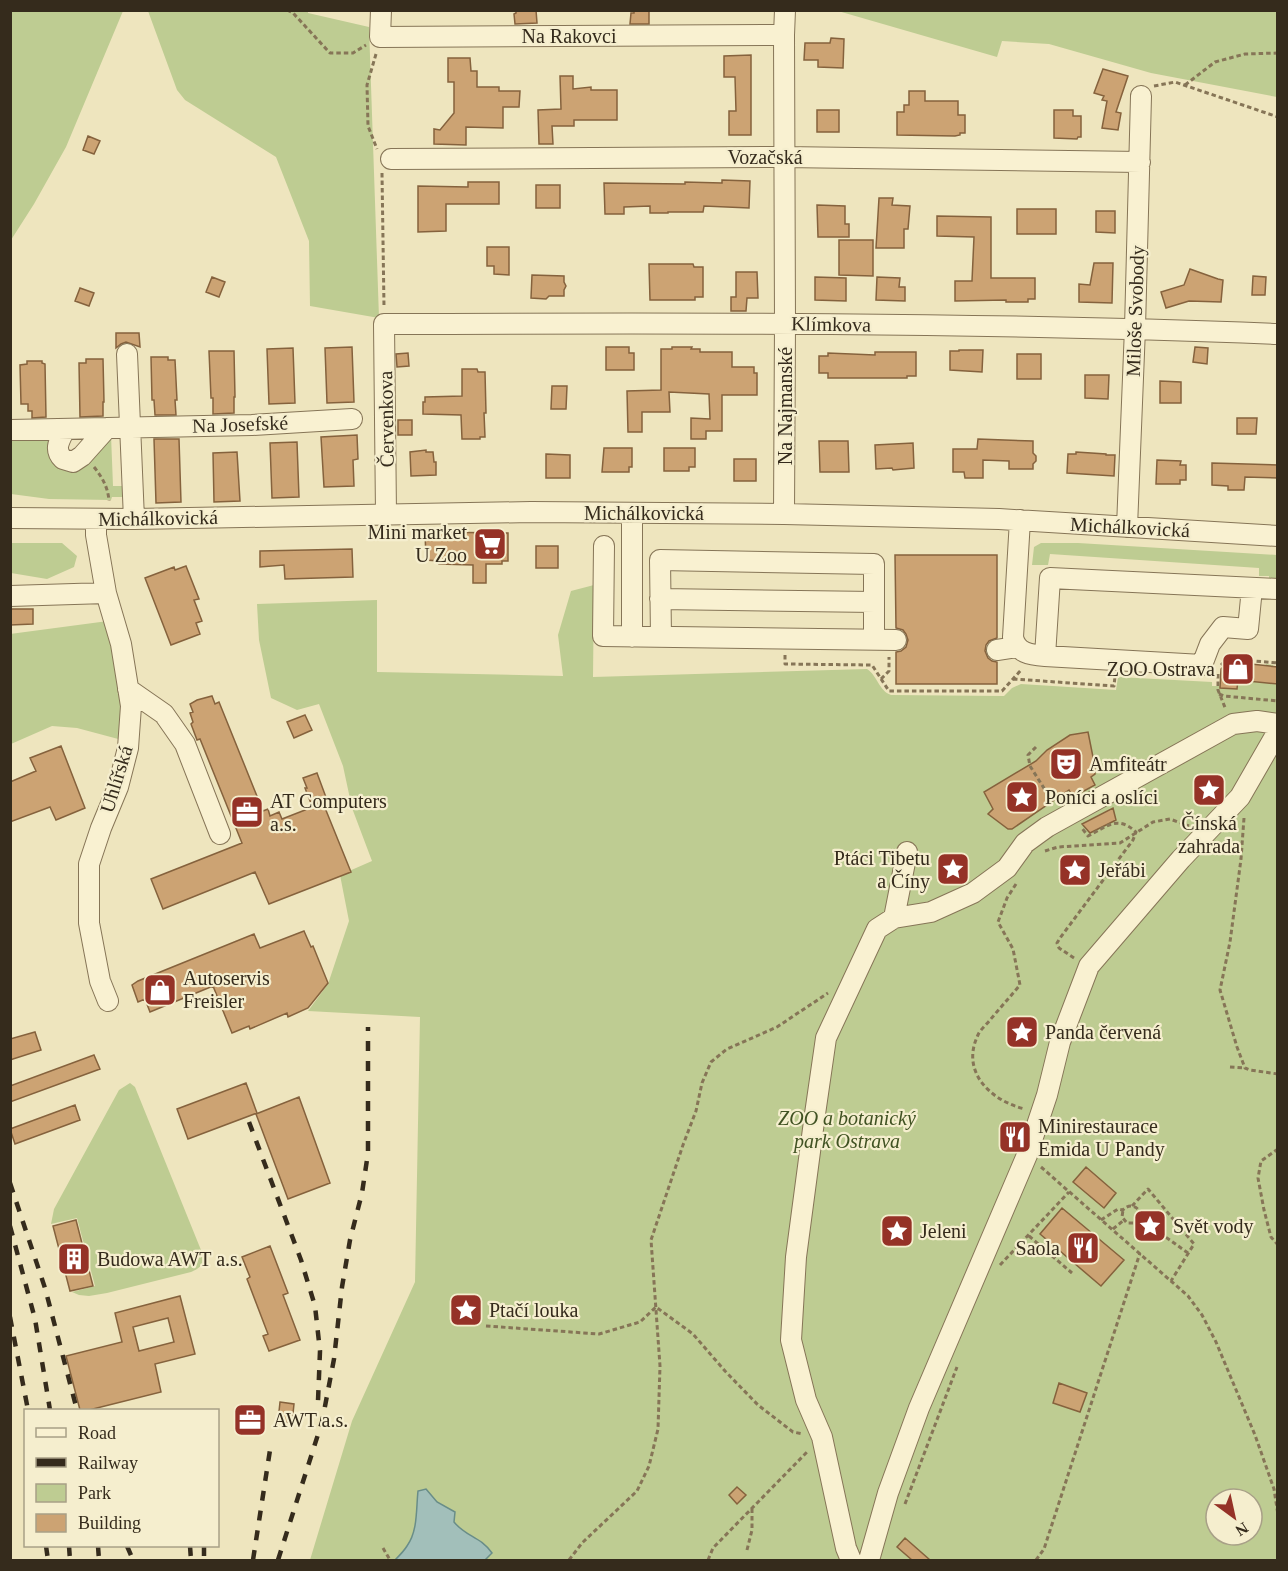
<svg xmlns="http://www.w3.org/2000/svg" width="1288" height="1571" viewBox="0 0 1288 1571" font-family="Georgia,serif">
	<rect width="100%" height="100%" fill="#eee5be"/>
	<path fill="#becc92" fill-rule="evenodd" d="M11 10 123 11 66 147 34 204 11 240Z
		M148 11H308V13L369 27 379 318 310 306 309 241 276 157 185 100 177 90Z
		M838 11H1277V97L1151 73 1049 44 1002 41 997 57Z
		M111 435 113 486H126L127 497H112L111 500 49 499 11 494 10 437 56 436 52 443 89 463 106 444Z
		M11 543H62L77 556 74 567 47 579 11 573Z
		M1041 543H1078L1277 555 1276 579 1269 582V576H1259V568L1050 554 1048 565H1032L1034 547Z
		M594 585 593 677 867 669C877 675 879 691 891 695L1004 696 1012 688 1021 684 1116 690 1118 677 1212 682V686H1220C1220 681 1220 676 1221 671 1225 656 1253 664 1265 666L1266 664 1273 665 1274 667H1277V1560H310L352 1421 415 1282 420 1017 308 1011 328 984 349 921 340 875 372 861 352 808 343 766 319 704 297 710 271 698 259 640 257 604 377 600V672L563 676 558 635 571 591ZM1216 1499H1252V1535H1216Z
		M108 621 122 679V740L77 728 52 726 11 744 10 634Z
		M130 1083 135 1087 203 1255C205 1264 199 1269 191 1272L107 1293 89 1296 79 1295 72 1292 95 1286 77 1218 51 1224 54 1209 119 1090Z"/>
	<path fill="#a2bfba" stroke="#698d88" stroke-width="1.5" d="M426 1489 437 1502 455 1512 454 1522C466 1537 480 1536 492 1553L485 1560H395C399 1556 404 1551 407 1546 418 1531 416 1509 418 1491Z"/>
	<path fill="#cca373" stroke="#85623d" stroke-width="1.5" fill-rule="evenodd" d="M516 10H536L537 23 515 24 514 14 516 13Z
		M634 10H649V24H630L631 13H634Z
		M831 38 844 39 843 68 818 67V60H804L805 43H830Z
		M751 55V135H729V111H736L735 77H724V56Z
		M448 58H470L471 71H477V87H499V91H520L519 107H503V128L466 127V145L434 144V129L440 130 454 113V82H448Z
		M1103 69 1128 76 1116 112 1121 113 1118 130 1102 128 1107 101 1102 100 1104 96 1094 93Z
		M560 76H573V89L591 87V90H617V120H574V126H552L553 144H539L538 110 561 109Z
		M909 91H925V101H958V115H965V133H960V135L955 136 897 135V112H904V105H909Z
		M817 110H839V132H817Z
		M1054 110H1073V116H1081V137H1078L1077 139 1054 138Z
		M88 136 100 141 94 154 83 150Z
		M722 180 750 181 749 208 704 206 703 212H668V213H650V206L624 207V214H605L604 183 685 184V182L722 183Z
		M468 182H499V204H446V231L418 232V186L468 187Z
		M536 185H560V208H536Z
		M879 198H893L892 205 910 206 908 229H904V248H876Z
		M817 205 845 206V224H849V237H818Z
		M1017 209H1056V234H1017Z
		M1096 211H1115V233L1096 232Z
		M937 216 991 217V278H1035V299H1028V302H1006V300L955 301V281H972L974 237 937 236Z
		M839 240H873V276L839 275Z
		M487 247H509V275L494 274V266H487Z
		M1094 263H1113L1112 303 1079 302V284L1090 285Z
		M649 264H693L694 267H703V297H695V300H650Z
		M1190 269 1218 279 1223 280 1221 302 1189 301 1166 308 1161 292 1184 285Z
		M736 272H757L758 298H747L746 311H731V297H736Z
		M532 275 564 276V282L566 286 564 290V296H549L546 299 531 298Z
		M1253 276 1266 277 1265 295H1252Z
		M212 277 225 282 219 297 206 292Z
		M815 277 846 278V301L815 300Z
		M877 277 900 278 899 287H905V301L876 300Z
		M80 288 94 293 89 306 75 301Z
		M116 333H139L140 347 126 342 121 344 116 348Z
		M352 347 354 402 327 403 325 348Z
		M606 347H629V353H634V370H606Z
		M672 347H692L691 349H700V352H732V367H754V373H757V395H722V431H706V439H691V418L710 419 709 394 669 392 670 412H642V432H628L627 391 661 390V349H672Z
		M1195 347 1208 348 1207 364 1193 362Z
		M293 348 295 403 269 404 267 349Z
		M959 350H983L982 372 950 370V351H959Z
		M209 351H234L235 397H234V413L213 414V398H211Z
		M875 352H916V376H907V378H828V373H819V356H828V353L875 355Z
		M408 353 409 366 397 367 396 354Z
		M1017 354H1041V379H1017Z
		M151 357H168V360H175L177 400H175L176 415H155L154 400H152Z
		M86 359H103L104 402H103V416L80 417 79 363H86Z
		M27 361H42V363L45 364 46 417 32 418V411H28V404H21L20 365 27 364Z
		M462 369H477L478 372H485L486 413H484L485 437H480V439H462L461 415 423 414V402H425V397L462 396Z
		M1085 375H1109L1108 399 1085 398Z
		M1160 381 1181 382V403H1160Z
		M552 386H567L566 409H551Z
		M1237 418H1257L1256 434H1237Z
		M398 420H412V435H398Z
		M357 435 358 459 353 460 354 486 324 487 321 437Z
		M154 439H179L181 502 156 503Z
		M978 439 1033 441V453L1036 456V461L1033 464V469H1009V461L983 460V478H965L964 472H953V449H977Z
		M819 441H848L849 472H820Z
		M297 442 299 497 272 498 270 443Z
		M913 443 914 468 893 470 892 468 876 469 875 445Z
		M604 448H632V467H629V472H602Z
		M664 448H695V467H689V471H664Z
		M426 450V452H433L434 462H436V475L411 476 410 452Z
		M237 452 240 501 214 502 213 453Z
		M1076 452 1106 454V455H1115L1114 476 1067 473 1068 454H1076Z
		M546 454 570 455V478H546Z
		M734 459H756V481H734Z
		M1157 460 1181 461 1180 465H1186V480H1180V484H1156Z
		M1212 463 1278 465V478L1245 477 1244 490H1228V486L1212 485Z
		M425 532 508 533V561H502V564H486V583H473V565L439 564V561L426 560Z
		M536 546H558V568H536Z
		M352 549 353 577 285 579 284 565 260 567V551Z
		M895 555H997V638L989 641 986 645 985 651 988 658 992 661 997 662V684H896V652L901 651 906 647 908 640 906 634 903 630 896 628Z
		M186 566 199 599 194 600 202 621 196 623 200 634 171 645 145 578 174 567 175 570Z
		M10 609H33V624L10 625Z
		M1232 662 1278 667V684L1238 680 1237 689 1220 688 1221 669 1225 665Z
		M212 696 215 704 219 702 263 811 268 809 270 816 279 812 282 819 323 803 351 872 269 904 255 872 163 909 151 879 242 843 200 739 197 740 191 724 193 722 190 713 193 712 190 704 197 700Z
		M305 715 312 730 294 738 287 722Z
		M1088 732 1095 767V774L1091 777 1095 785 1073 797 1069 790 1012 829H1008L988 814 993 809 984 792 1036 761 1047 750 1070 735Z
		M61 746 85 808 56 820 50 807 10 822V782L36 771 30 758Z
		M317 773 327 800 312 806 305 788H307L303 778Z
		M1113 808 1116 820 1090 833 1082 824Z
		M304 931 311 947 313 946 328 983 308 1008 288 1017 287 1013 250 1029 249 1026 232 1033 213 986 150 1012 145 999 138 1002 132 985 138 981 254 934 260 948Z
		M35 1032 41 1050 10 1060V1039Z
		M94 1055 100 1069 10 1102V1086Z
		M246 1083 257 1113 188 1139 177 1109Z
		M299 1097 330 1183 288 1199 256 1114Z
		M75 1105 80 1120 15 1144 10 1129Z
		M1011 1127 1022 1131 1018 1145 1006 1141Z
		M1086 1167 1116 1193 1104 1208 1073 1182Z
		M1062 1208 1124 1260 1101 1286 1040 1234Z
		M76 1220 93 1286 70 1291 53 1226Z
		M270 1246 288 1293 283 1295 300 1340 269 1351 263 1336 268 1334 247 1279 250 1277 242 1257Z
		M180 1296 195 1354 155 1364 161 1392 89 1410H80L66 1356 122 1342 115 1313ZM168 1318 174 1342 139 1351 133 1327Z
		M1059 1383 1087 1393 1080 1412 1053 1403Z
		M280 1402 294 1404 292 1423 278 1421Z
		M737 1487 746 1495 737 1504 729 1495Z
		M905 1538 930 1560H912L897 1547Z"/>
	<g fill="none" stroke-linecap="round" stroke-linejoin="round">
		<defs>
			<path id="minor" d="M381 10 380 37 784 35
				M391 159 784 157 1140 162
				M127 354 134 519
				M65 429C60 440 53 449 63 459L73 462 82 456 107 428
				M10 430 252 425 352 419
				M386 514 384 324C682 323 980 322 1278 334
				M784 514 785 323 784 35 785 10
				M10 518 134 519 531 512 784 514 999 519 1278 536
				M96 519V535L106 593 121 644 131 706 128 748 118 787 101 828 89 864V923L100 981 108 1001
				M1020 520 1013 637C1016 653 1031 655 1045 656L1202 665 1210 644 1223 627 1248 629 1252 588
				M1127 527 1135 328 1141 96
				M604 546 603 636 896 640
				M10 596 106 593
				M660 599 874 602
				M632 637V513
				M661 637 660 560 874 564V639
				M997 650 1017 647
				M1045 656 1050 578 1278 589
				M128 689 164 714 185 744 220 834
				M894 918 907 852
				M851 1560 846 1548 822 1437 806 1400 791 1340 796 1257 815 1114 826 1038 877 929 894 918 931 912 973 893 1007 868 1025 843 1047 827 1233 724 1257 721 1278 724
				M869 1560 888 1493 919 1408 1027 1155 1047 1095 1060 1042 1089 966 1181 859 1240 797 1278 731"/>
		</defs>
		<use href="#minor" stroke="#867557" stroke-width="22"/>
		<path stroke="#867557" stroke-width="3" stroke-dasharray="4.5 3" stroke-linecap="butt" d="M287 10 293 13 330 53H353L366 45
			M376 54 367 85 368 126 377 149
			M1185 85 1215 62 1245 54 1278 53
			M1154 86 1175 82 1278 117
			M382 173 384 307
			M94 467C102 477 108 487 109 501
			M785 655V664L872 665 889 691H1002L1022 669
			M1221 665 1224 662 1231 659 1278 663
			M1218 674V690L1226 710
			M881 679 889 671V657
			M1013 679 1114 686 1115 676
			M1219 694 1224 696 1278 701
			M1036 747 1028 755 1030 766 1054 804
			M1244 818 1241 859 1230 942 1220 990 1237 1047 1245 1068 1250 1070 1278 1074
			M1045 851 1058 847 1120 843 1153 822 1170 819 1189 826
			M1016 884 1007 898 998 922 1013 949 1020 985C1010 997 1000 1008 990 1020 986 1025 980 1030 978 1035 960 1072 991 1101 1025 1109
			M1074 958 1059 948 1057 943 1060 938 1133 840 1136 832C1117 815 1108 826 1088 836L1081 827
			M1230 1067 1245 1068
			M1278 1149 1261 1161 1258 1178 1264 1210 1271 1237 1278 1245
			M1041 1167 1188 1296 1202 1315 1216 1342 1255 1435 1274 1489 1278 1515
			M1132 1206 1148 1189 1194 1244 1171 1281
			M1136 1227a13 13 0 1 1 26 0a13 13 0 1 1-26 0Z
			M1101 1220 1118 1209 1123 1210C1128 1204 1136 1205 1140 1212L1139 1219 1134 1223H1127L1122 1217 1123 1210
			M1113 1229 1124 1220
			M1160 1233 1188 1253
			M1029 1236 1072 1273
			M1000 1265 1069 1192
			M486 1326 599 1334 640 1322 656 1307 693 1334 725 1371 758 1405 793 1432 803 1434
			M905 1504 957 1367
			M383 1548 390 1560
			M747 1550 752 1530V1508
			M569 1560 582 1543 637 1491 649 1466 658 1429 660 1366 651 1240 683 1145 696 1111 702 1083 711 1062 727 1049 777 1027 828 993
			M708 1560 713 1548 808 1451
			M1036 1560 1044 1549 1140 1253"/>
		<use href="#minor" stroke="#f9f1d1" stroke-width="20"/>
		<path stroke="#352b1c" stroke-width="4.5" stroke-dasharray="10 10" stroke-linecap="butt" d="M249 1122 301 1260 315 1306 320 1351 318 1401
			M10 1183 45 1288 77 1410
			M10 1226 35 1319 50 1410
			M10 1317 28 1410
			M46 1546 48 1560
			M69 1546 70 1560
			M98 1546 99 1560
			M127 1546 133 1560
			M190 1546 191 1560
			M204 1546V1560
			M253 1560 270 1450
			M278 1560 322 1422 334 1359 342 1287 350 1240 362 1193 368 1153V1027"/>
	</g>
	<defs>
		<symbol id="supermarket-square" viewBox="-11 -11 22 22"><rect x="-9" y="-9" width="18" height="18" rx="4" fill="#953227" stroke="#f5eece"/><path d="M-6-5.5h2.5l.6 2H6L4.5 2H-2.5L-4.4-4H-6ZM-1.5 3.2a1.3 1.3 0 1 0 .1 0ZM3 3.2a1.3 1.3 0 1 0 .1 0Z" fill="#fff"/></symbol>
		<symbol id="shop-square" viewBox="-11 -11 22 22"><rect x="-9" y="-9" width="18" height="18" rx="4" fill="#953227" stroke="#f5eece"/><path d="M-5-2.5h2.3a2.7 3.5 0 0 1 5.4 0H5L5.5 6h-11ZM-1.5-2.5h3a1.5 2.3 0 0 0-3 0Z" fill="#fff"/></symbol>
		<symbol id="theatre-square" viewBox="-11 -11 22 22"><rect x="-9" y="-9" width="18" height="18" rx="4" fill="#953227" stroke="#f5eece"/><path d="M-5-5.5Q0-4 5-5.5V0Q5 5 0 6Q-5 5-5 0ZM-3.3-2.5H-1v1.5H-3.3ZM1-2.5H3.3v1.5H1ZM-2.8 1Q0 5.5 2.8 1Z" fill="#fff"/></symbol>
		<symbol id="sight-square" viewBox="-11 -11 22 22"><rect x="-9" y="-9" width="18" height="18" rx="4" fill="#953227" stroke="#f5eece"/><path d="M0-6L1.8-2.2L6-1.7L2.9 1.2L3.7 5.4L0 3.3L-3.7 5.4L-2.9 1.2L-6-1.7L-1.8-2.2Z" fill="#fff"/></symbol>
		<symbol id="office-square" viewBox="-11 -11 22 22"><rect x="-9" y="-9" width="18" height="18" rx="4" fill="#953227" stroke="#f5eece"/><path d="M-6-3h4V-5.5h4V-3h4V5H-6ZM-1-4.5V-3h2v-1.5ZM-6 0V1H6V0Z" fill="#fff"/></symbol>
		<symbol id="restaurant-square" viewBox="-11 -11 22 22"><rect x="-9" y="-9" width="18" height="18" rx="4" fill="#953227" stroke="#f5eece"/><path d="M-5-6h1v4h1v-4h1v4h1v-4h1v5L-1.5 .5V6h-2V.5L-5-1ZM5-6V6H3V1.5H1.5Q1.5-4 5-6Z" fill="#fff"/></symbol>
		<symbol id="building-square" viewBox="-11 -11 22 22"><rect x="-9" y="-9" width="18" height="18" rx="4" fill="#953227" stroke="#f5eece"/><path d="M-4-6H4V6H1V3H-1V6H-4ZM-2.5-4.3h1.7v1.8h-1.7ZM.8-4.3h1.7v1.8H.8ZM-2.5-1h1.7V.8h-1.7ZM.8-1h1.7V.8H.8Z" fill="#fff"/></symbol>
	</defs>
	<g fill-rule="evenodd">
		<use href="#supermarket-square" x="471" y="525" width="38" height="38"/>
		<use href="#shop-square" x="1219" y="650" width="38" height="38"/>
		<use href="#theatre-square" x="1047" y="745" width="38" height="38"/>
		<use href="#sight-square" x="1190" y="771" width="38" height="38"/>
		<use href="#sight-square" x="1003" y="778" width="38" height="38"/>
		<use href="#office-square" x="228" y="793" width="38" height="38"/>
		<use href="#sight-square" x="934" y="850" width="38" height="38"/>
		<use href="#sight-square" x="1056" y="851" width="38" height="38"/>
		<use href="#shop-square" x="141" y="971" width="38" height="38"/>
		<use href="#sight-square" x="1003" y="1013" width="38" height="38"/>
		<use href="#restaurant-square" x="996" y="1118" width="38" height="38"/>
		<use href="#sight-square" x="1131" y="1207" width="38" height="38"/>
		<use href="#sight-square" x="878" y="1212" width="38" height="38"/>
		<use href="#restaurant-square" x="1064" y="1229" width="38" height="38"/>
		<use href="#building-square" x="55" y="1240" width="38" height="38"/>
		<use href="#sight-square" x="447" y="1291" width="38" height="38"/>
		<use href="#office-square" x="231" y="1401" width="38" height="38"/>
	</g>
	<g text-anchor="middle" stroke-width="4.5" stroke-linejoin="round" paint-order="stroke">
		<g font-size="20" fill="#352b1c" stroke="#f5eece">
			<text x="569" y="43">Na Rakovci</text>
			<text x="765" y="164">Vozačská</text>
			<text transform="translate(1135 311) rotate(-88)" y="7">Miloše Svobody</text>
			<text transform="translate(831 324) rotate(1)" y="7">Klímkova</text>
			<text transform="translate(785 406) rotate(-90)" y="7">Na Najmanské</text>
			<text transform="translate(386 419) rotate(-91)" y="7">Červenkova</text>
			<text transform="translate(240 424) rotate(-2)" y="7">Na Josefské</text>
			<text x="644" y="520">Michálkovická</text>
			<text transform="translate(158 518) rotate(-1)" y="7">Michálkovická</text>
			<text transform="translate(1130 527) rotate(3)" y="7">Michálkovická</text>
			<text transform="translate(116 779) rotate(-73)" y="7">Uhlířská</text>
		</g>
		<g font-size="20" fill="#352b1c" stroke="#f5eece" text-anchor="start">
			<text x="467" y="539" text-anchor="end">Mini market<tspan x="467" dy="23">U Zoo</tspan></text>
			<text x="1215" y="676" text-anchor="end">ZOO Ostrava</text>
			<text x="1089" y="771">Amfiteátr</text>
			<text x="1045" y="804">Poníci a oslíci</text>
			<text x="270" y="808">AT Computers<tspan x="270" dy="23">a.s.</tspan></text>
			<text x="1209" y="830" text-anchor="middle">Čínská<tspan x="1209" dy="23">zahrada</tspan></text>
			<text x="930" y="865" text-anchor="end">Ptáci Tibetu<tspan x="930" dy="23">a Číny</tspan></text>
			<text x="1098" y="877">Jeřábi</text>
			<text x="183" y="985">Autoservis<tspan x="183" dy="23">Freisler</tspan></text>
			<text x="1045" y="1039">Panda červená</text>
			<text x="1038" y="1133">Minirestaurace<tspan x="1038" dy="23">Emida U Pandy</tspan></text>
			<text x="1173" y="1233">Svět vody</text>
			<text x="920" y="1238">Jeleni</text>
			<text x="1060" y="1255" text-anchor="end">Saola</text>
			<text x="97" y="1266">Budowa AWT a.s.</text>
			<text x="489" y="1317">Ptačí louka</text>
			<text x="273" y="1427">AWT a.s.</text>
		</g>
		<g font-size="20" font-style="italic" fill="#405222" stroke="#f5eece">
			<text x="847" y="1125">ZOO a botanický<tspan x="847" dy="23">park Ostrava</tspan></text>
		</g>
	</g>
	<rect width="1288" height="1571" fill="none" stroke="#352b1c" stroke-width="24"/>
	<rect x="24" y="1409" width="195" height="138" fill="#f5eece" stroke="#a8a087" stroke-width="1.5"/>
	<rect x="36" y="1428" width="30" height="9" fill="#f9f1d1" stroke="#a8a087" stroke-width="1.5"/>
	<text x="78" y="1439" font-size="18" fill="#352b1c">Road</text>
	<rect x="36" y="1458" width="30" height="9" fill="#352b1c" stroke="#a8a087" stroke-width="1.5"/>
	<text x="78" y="1469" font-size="18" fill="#352b1c">Railway</text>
	<rect x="36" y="1484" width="30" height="18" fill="#becc92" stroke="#a8a087" stroke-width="1.5"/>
	<text x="78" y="1499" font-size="18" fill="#352b1c">Park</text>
	<rect x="36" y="1514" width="30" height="18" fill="#cca373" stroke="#a8a087" stroke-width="1.5"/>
	<text x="78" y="1529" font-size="18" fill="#352b1c">Building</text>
	<g transform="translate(1234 1517) rotate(147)"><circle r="28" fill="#f5eece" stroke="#a8a087" stroke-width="1.5"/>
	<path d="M0-4.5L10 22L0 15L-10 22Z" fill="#953227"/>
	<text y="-9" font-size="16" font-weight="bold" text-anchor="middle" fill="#352b1c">N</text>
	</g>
</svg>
